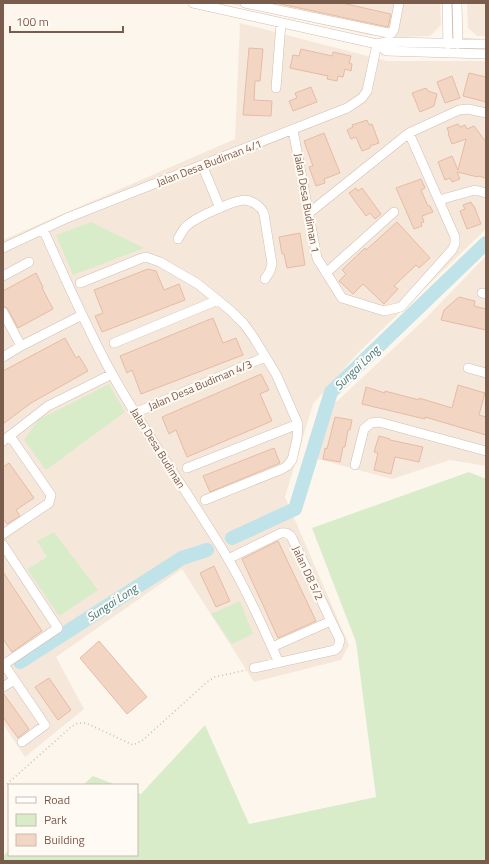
<svg xmlns="http://www.w3.org/2000/svg" width="489" height="864" viewBox="0 0 489 864" font-family="'Titillium Web',sans-serif">
	<rect width="100%" height="100%" fill="#fdf6ec"/>
	<path fill="#f5e8da" d="M226 3H440L441 25 430 36 400 37 368 35Z
		M467 3H486V36H477L468 28Z
		M240 23 387 61H486V229L358 353 313 404 285 497 349 645 341 660 254 682 182 569 56 657 84 709 25 757 3 724V240L235 139Z
		M486 256V466L450 460 392 479 317 459 333 405 425 319Z"/>
	<path fill="#d8ecc9" d="M91 222 144 248 73 275 56 235Z
		M109 384 125 412 46 470 24 440 38 420Z
		M469 472 486 479V861H3V856L9 850V855H137V793L141 794 205 725 249 824 376 797 356 642 312 528Z
		M54 532 98 590 59 616 27 569 47 557 37 541Z
		M240 601 253 634 232 644 211 614Z
		M93 776 116 785H83Z"/>
	<g fill="none" stroke-linecap="round" stroke-linejoin="round">
		<path stroke="#bfe3e8" stroke-width="14" d="M232 538 295 509 331 392 486 243
			M20 662 182 558 207 550"/>
	</g>
	<path fill="#f3d5c3" stroke="#e6bba3" d="M276 3H342L391 14 388 27Z
		M249 48 263 49 260 81H255L254 100 272 101 271 116 243 115Z
		M301 49 332 56 333 52 351 56 349 63 352 64 351 71 345 69 343 77 338 76 337 81 327 79 328 76 290 68 293 55 299 56Z
		M469 73 486 77V102L463 96Z
		M452 76 460 98 445 103 437 82Z
		M311 87 317 102 293 111 289 101 297 98 295 93Z
		M426 88 428 91 437 94 434 106 420 112 412 93Z
		M367 120 369 125 372 124 379 143 370 146V148L362 151 356 137 351 139 347 130 353 127 352 125Z
		M458 124 460 127 465 125 467 129 474 126 486 142V178L478 176V177L457 172 460 179 452 182 450 178 445 180 438 162 452 156 458 170 466 139 452 144 448 134 449 133 447 128Z
		M324 133 340 173 324 179 325 183 316 186 309 167 313 166 304 141Z
		M421 179 425 188 421 190 428 206H430L433 212 422 216 424 222 421 223 422 226 414 229 396 188Z
		M356 188 358 191 362 188 381 214 375 219 370 213 366 216 349 193Z
		M471 202 473 206H474L481 224 467 229 460 211 465 209 463 205Z
		M397 222 430 258 419 268 416 265 394 286 398 289 384 304 363 284 353 294 339 281 346 274 342 270 365 248 366 250Z
		M300 233 305 265 287 268 284 254H282L279 237Z
		M148 269 156 271 164 290 179 284 185 300 102 332 95 316 103 313 94 290Z
		M36 273 43 287 42 288 53 309 18 328 8 309 3 306V291Z
		M459 297 475 301 474 306 486 309V330L441 320 444 310Z
		M213 318 223 343 236 338 243 355 141 394 132 370 127 373 120 356Z
		M65 338 76 358 79 356 88 371 31 403 3 424V371Z
		M261 374 269 390 260 394 272 421 187 457 176 430 169 434 162 417Z
		M458 385 485 393 479 415 486 417V435L425 417V419L362 404 366 387 385 393V391L419 400V398L452 408Z
		M335 417 352 420 350 430H348L345 447H343L340 462 323 459 325 448 327 449Z
		M379 436 390 439V440L423 447 419 462 395 457 391 474 374 470 378 453 374 452Z
		M274 448 280 463 210 492 203 476Z
		M9 463 34 498 16 510 20 516 7 524 3 518V467Z
		M278 541 316 621 278 638 242 559Z
		M214 566 230 601 216 607 200 573Z
		M3 572 42 631 12 652 3 639Z
		M99 641 147 697 127 714 80 658Z
		M49 678 71 710 58 720 35 687Z
		M3 693 29 729 18 738 3 717Z"/>
	<g fill="none" stroke-linecap="round" stroke-linejoin="round">
		<defs>
			<path id="minor" d="M193 3 377 44 386 51 486 54
				M245 3 388 33H392L394 29 399 3
				M447 3 448 44
				M457 3 458 44
				M377 44 386 42 486 44
				M276 88 281 23
				M293 130 317 258 342 298 384 311 401 307 452 250 455 244V237L409 133
				M202 165 220 208
				M439 200 475 190 486 193
				M309 213 409 133 459 110 468 109 486 113
				M43 229C65 278 86 327 112 374 147 437 190 495 227 557 247 591 263 627 279 663
				M178 239C181 233 184 227 189 224 199 216 233 201 244 200 252 200 262 207 264 214L272 264 270 271 265 279
				M3 248 67 218 347 108 362 98 367 91 377 44
				M326 273 394 212
				M3 276 29 262
				M80 283 142 258 146 257 160 262 198 284 231 311 244 324 254 338 276 374 298 424 297 439 292 460 287 466 282 469 205 500
				M482 293 486 294
				M3 312 21 346
				M114 343 218 300
				M3 357 21 346 82 315
				M468 368 486 373
				M135 413 265 357
				M3 441 48 406 112 374
				M355 465 364 429 371 423 379 422 486 451
				M187 468 298 424
				M3 534 49 503 51 495 10 436
				M3 545 58 628 3 665
				M228 559 281 533C287 532 290 534 292 538L340 640 338 647 335 650 254 668
				M272 647 331 621
				M3 663 45 725 22 742
				M3 687 14 680"/>
		</defs>
		<use href="#minor" stroke="#d1beb0" stroke-width="10"/>
		<path stroke="#d9b8a5" stroke-width="1.5" stroke-dasharray="1 3" stroke-linecap="butt" d="M3 785 7 784 71 727 78 723H86L133 745 143 740 207 682 215 677 246 670"/>
		<use href="#minor" stroke="#fff" stroke-width="9"/>
	</g>
	<g text-anchor="middle" stroke-width="4" stroke-linejoin="round" paint-order="stroke">
		<g font-size="11" fill="#7a5c4d" stroke="#fffaf3">
			<text transform="translate(209 163) rotate(-21)" y="4">Jalan Desa Budiman 4/1</text>
			<text transform="translate(307 203) rotate(80)" y="4">Jalan Desa Budiman 1</text>
			<text transform="translate(200 385) rotate(-23)" y="4">Jalan Desa Budiman 4/3</text>
			<text transform="translate(158 448) rotate(58)" y="4">Jalan Desa Budiman</text>
			<text transform="translate(308 573) rotate(65)" y="4">Jalan DB 5/2</text>
		</g>
		<g font-size="12" font-style="italic" fill="#437c86" stroke="#fffaf3">
			<text transform="translate(357 368) rotate(-44)" y="4">Sungai Long</text>
			<text transform="translate(112 603) rotate(-33)" y="4">Sungai Long</text>
		</g>
	</g>
	<rect width="489" height="864" fill="none" stroke="#7a5c4d" stroke-width="8"/>
	<rect x="8" y="784" width="130" height="72" fill="#fffaf3" stroke="#cabbb1"/>
	<rect x="16" y="797" width="20" height="6" fill="#ffffff" stroke="#cabbb1"/>
	<text x="44" y="804" font-size="12" fill="#7a5c4d">Road</text>
	<rect x="16" y="814" width="20" height="12" fill="#d8ecc9" stroke="#cabbb1"/>
	<text x="44" y="824" font-size="12" fill="#7a5c4d">Park</text>
	<rect x="16" y="834" width="20" height="12" fill="#f3d5c3" stroke="#cabbb1"/>
	<text x="44" y="844" font-size="12" fill="#7a5c4d">Building</text>
	<path d="M10 26v6h113v-6" fill="none" stroke="#7a5c4d" stroke-width="2"/>
	<text x="16" y="26" font-size="12" fill="#7a5c4d" stroke="#fffaf3" stroke-width="3" paint-order="stroke">100 m</text>
</svg>
